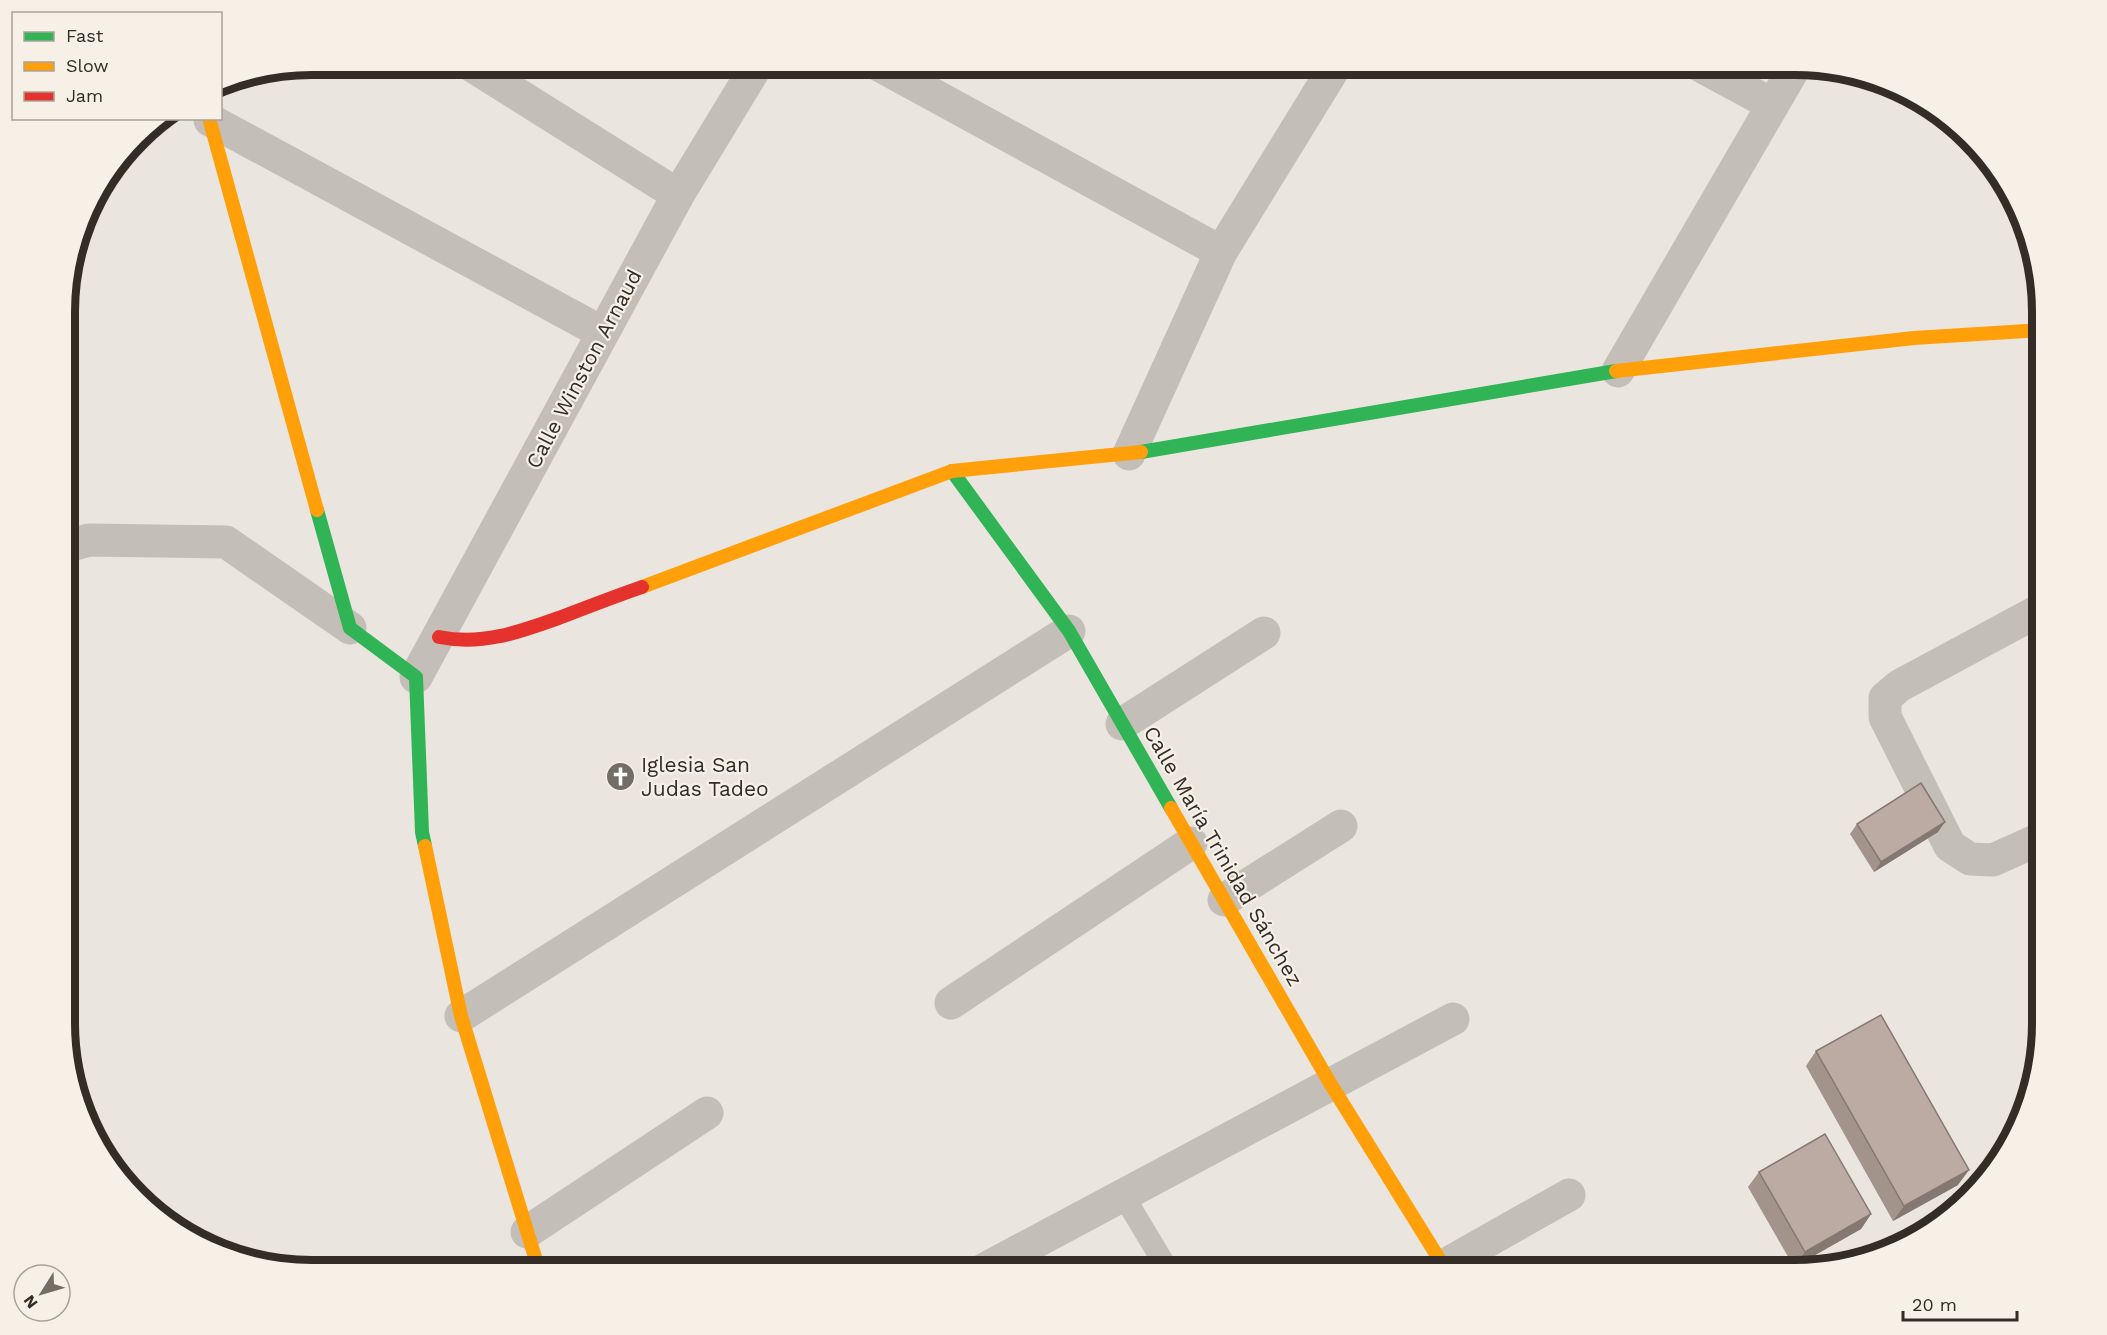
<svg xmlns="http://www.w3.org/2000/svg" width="2107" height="1335" viewBox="0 0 2107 1335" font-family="'Work Sans',sans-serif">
	<rect width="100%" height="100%" fill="#eae5de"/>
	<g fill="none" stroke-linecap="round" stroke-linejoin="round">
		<path stroke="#c3beb8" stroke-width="22" d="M1123 1195 1168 1270"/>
		<path stroke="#c3beb8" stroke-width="33" d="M471 65 678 195
			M879 65 1221 252
			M1699 65 1773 105
			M210 120 603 333
			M1618 371 1796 65
			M1129 454 1221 252 1336 65
			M67 546 89 540 226 542 350 628
			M2042 609 1899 686 1885 698V717L1950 846 1970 859 1993 860 2042 838
			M416 677 678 195 757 65
			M1122 724 1264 633
			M1224 900 1341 826
			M951 1003 1191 843
			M461 1016 1069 631
			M527 1232 707 1113
			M1443 1266 1569 1195
			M983 1270 1453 1019"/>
		<path stroke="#30b455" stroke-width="14" d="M1141 452 1616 371
			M952 471 1069 631 1171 808
			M317 510 350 628 416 677 422 832 425 846"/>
		<path stroke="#ff9f0a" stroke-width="14" d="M209 118 317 510
			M1616 371 1914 338 2042 330
			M642 587 952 471 1141 452
			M1171 808 1330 1083 1446 1270
			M425 846 461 1016 539 1270"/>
		<path stroke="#e5322d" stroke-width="14" d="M439 637C484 646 522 631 564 616 590 606 616 596 642 587"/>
	</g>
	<path fill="#a2938b" d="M1857 824 1938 832 1874 872 1850 834Z
		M2042 845V884L2031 856 2038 846Z
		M1816 1051 1958 1185 1893 1221 1806 1066Z
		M1759 1172 1871 1214 1861 1229 1794 1267 1748 1187Z"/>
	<path fill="#847871" d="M1945 822 1938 832 1874 872 1881 862Z
		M1969 1170 1958 1185 1893 1221 1904 1206Z
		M1871 1214 1861 1229 1794 1267 1805 1252Z"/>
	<path fill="#bcaba2" stroke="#847871" stroke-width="1.5" d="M1921 783 1945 822 1881 862 1857 824Z
		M2042 845V855L2038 846Z
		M1881 1015 1969 1170 1904 1206 1816 1051Z
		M1825 1134 1871 1214 1805 1252 1759 1172Z"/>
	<defs>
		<symbol id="church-disc" viewBox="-11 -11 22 22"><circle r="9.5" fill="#736d67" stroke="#f7f0e6"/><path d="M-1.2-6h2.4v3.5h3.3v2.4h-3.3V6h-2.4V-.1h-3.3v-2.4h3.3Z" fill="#fff"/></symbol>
	</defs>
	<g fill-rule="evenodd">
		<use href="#church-disc" x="604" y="760" width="33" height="33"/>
	</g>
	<g text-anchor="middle" stroke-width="4.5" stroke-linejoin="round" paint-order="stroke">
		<g font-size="21" fill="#332c27" stroke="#f7f0e6">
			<text transform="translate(584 369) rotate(-62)" y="7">Calle Winston Arnaud</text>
			<text transform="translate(1223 856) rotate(60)" y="7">Calle María Trinidad Sánchez</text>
		</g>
		<g font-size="21" fill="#332c27" stroke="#f7f0e6" text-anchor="start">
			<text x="641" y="772">Iglesia San<tspan x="641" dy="24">Judas Tadeo</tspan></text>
		</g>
	</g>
	<path d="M0 0H2107V1335H0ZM312 75H1795A237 237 0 0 1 2032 312V1023A237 237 0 0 1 1795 1260H312A237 237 0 0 1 75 1023V312A237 237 0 0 1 312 75Z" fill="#f7f0e6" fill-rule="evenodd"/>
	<path fill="none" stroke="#332c27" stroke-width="8" d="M312 75H1795A237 237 0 0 1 2032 312V1023A237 237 0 0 1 1795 1260H312A237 237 0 0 1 75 1023V312A237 237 0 0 1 312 75Z"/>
	<rect x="12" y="12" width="210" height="108" fill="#f7f0e6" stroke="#a9a29a" stroke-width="1.5"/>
	<rect x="24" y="32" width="30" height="9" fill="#30b455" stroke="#a9a29a" stroke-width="1.5"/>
	<text x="66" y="42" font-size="18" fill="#332c27">Fast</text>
	<rect x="24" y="62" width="30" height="9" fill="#ff9f0a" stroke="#a9a29a" stroke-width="1.5"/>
	<text x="66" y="72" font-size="18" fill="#332c27">Slow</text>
	<rect x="24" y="92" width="30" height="9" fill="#e5322d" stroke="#a9a29a" stroke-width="1.5"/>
	<text x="66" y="102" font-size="18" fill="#332c27">Jam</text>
	<g transform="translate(42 1293) rotate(233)"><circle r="28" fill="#f7f0e6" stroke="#a9a29a" stroke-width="1.5"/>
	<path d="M0-4.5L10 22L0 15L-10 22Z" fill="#736d67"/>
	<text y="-9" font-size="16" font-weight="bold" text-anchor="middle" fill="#332c27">N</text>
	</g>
	<path d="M1903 1311v9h114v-9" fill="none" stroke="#332c27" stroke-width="3"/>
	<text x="1912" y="1311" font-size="18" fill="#332c27" stroke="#f7f0e6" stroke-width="4.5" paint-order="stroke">20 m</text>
</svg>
